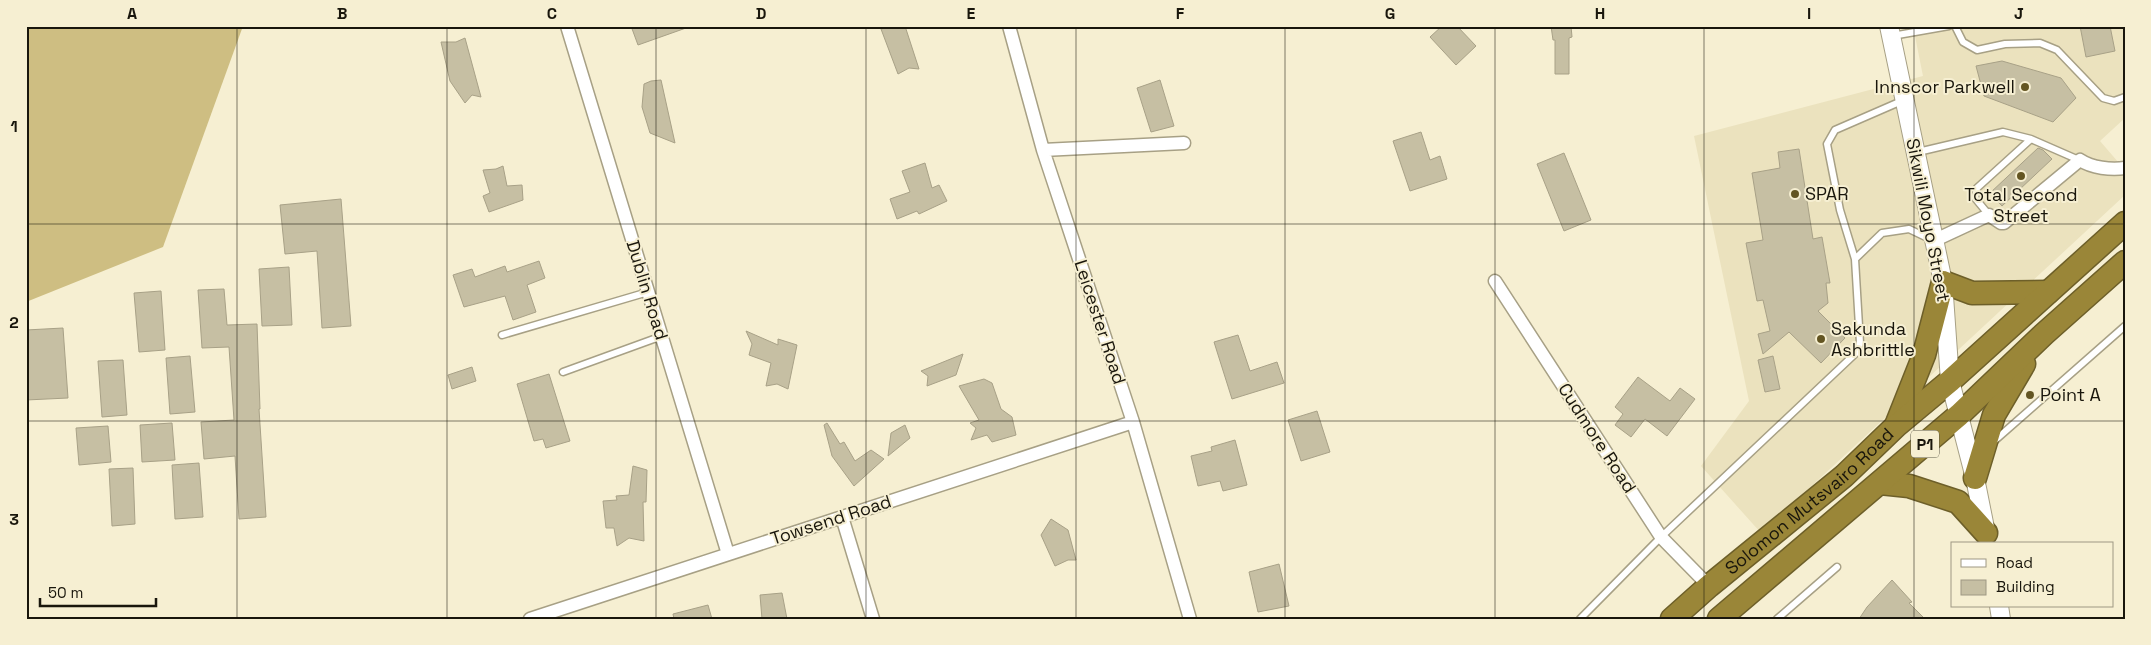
<svg xmlns="http://www.w3.org/2000/svg" width="2151" height="645" viewBox="0 0 2151 645" font-family="'Space Grotesk',sans-serif">
	<rect width="100%" height="100%" fill="#f6efd2"/>
	<path fill="#ebe2be" d="M1913 26H2125V118L2100 141 2125 170V195L1761 533 1701 466 1749 401 1694 136 1923 76Z"/>
	<path fill="#cebe82" d="M26 26H243L163 247 26 302Z"/>
	<path fill="#c6bfa3" stroke="#a8a187" d="M631 26H685L686 28 638 45Z
		M894 26H905L919 69 909 68 898 74 881 29Z
		M1442 26H1457L1476 46 1456 65 1430 37Z
		M1551 26H1571L1572 37 1569 38V74H1555V40H1553Z
		M2080 26H2110L2115 51 2086 57Z
		M465 38 481 97 472 95 465 103 450 81 441 42H456Z
		M2002 61 2061 78 2076 98 2053 122 1984 96 1976 66Z
		M661 80 675 143 650 133 642 107 644 84 651 81Z
		M1160 80 1174 126 1151 132 1137 88Z
		M1421 132 1430 160 1440 156 1447 179 1410 191 1393 141Z
		M2038 148 2043 150 2052 159 2002 206 1990 193Z
		M1799 149 1813 239 1822 237 1830 283H1826L1828 303 1818 311 1845 338 1821 363 1789 332 1763 354 1758 334 1770 331 1763 300 1757 301 1746 243 1763 240 1752 173 1780 168 1778 152Z
		M1564 153 1591 220 1564 231 1537 164Z
		M925 163 932 188 939 185 947 201 919 214 917 211 897 219 890 199 910 192 902 171Z
		M503 166 507 186 522 185 523 200 489 212 483 196 490 193 483 170 496 169Z
		M341 199 351 326 322 328 317 251 285 254 280 205Z
		M539 261 545 278 527 285 536 312 513 320 505 296 464 307 453 275 472 269 475 277 505 266 507 272Z
		M289 267 292 325 262 326 259 269Z
		M224 289 227 325 257 324 260 409H259L266 517 239 519 235 456 204 459 201 422 234 420 229 347 202 348 198 290Z
		M161 291 165 350 139 352 134 293Z
		M63 328 68 398 26 400V330Z
		M746 331 778 345V339L797 345 788 389 777 384 766 386 771 363 749 355 752 344Z
		M1238 335 1250 371 1277 362 1284 383 1232 399 1214 342Z
		M963 354 956 375 927 386 928 376 921 371Z
		M190 356 195 412 170 414 166 358Z
		M1773 356 1780 389 1765 392 1758 360Z
		M123 360 127 415 102 417 98 361Z
		M472 367 476 381 452 389 448 375Z
		M549 374 570 441 546 448 543 439 534 441 517 384Z
		M1638 377 1670 401 1680 388 1695 399 1667 436 1645 419 1631 437 1615 425 1623 414 1615 407Z
		M984 379 992 383 1001 409 1012 417 1016 435 992 442 987 435 971 440 976 428 970 423 979 420 959 386Z
		M1317 411 1330 452 1301 461 1288 420Z
		M172 423 175 460 142 462 140 425Z
		M827 423 840 444 844 442 855 461 871 450 884 459 854 486 832 456 824 425Z
		M905 425 910 438 888 456 891 433Z
		M108 426 111 462 79 465 76 428Z
		M1235 440 1247 485 1223 491 1220 481 1198 486 1191 456 1212 451 1211 447Z
		M199 463 203 517 175 519 172 465Z
		M633 466 647 470 646 502H643L644 541 629 538 617 546 614 528H606L603 501 617 500 616 496 629 495Z
		M133 468 135 524 112 526 109 469Z
		M1051 519 1068 530 1076 560H1068L1055 566 1041 535Z
		M1279 564 1289 606 1258 612 1249 572Z
		M1892 580 1912 602 1909 603 1925 619H1859L1867 607Z
		M782 593 787 619H762L760 595Z
		M708 605 712 619H674L673 614Z"/>
	<g fill="none" stroke-linecap="round" stroke-linejoin="round">
		<defs>
			<path id="lane" d="M1955 26 1963 42 1977 50 2005 44 2040 43 2057 50 2103 98 2114 101 2125 97
				M1892 36 1949 26
				M1918 152 2003 132 2031 139
				M1989 215 1975 198 1977 188 2031 139 2079 160
				M1855 259 1840 210 1827 144 1835 130 1904 100
				M502 335 648 292
				M563 372 662 336
				M1993 442 2125 326
				M1580 619 1661 537 1857 352 1860 343 1855 259 1882 233 1909 229 1932 240
				M1777 619 1837 567"/>
			<path id="street" d="M567 26 728 554
				M1009 26 1043 150 1133 422 1190 619
				M1043 150 1184 143
				M1933 241 1989 215 2001 223H2004L2080 160C2092 168 2111 170 2125 168
				M1495 281 1661 537 1709 586
				M842 517 873 619
				M530 619 1133 422"/>
			<path id="secondary" d="M1889 26 1943 282 1950 381 1975 478 1986 533
				M1999 606 2001 619"/>
			<g id="highway">
				<path d="M1897 423 1924 355 1943 282 1972 293 2048 292"/>
				<path d="M1975 478 1994 415 2024 364"/>
				<path d="M1880 483 1909 486 1958 502 1986 533"/>
				<path id="s1" d="M1672 619 1709 586 1844 476 1896 426 1950 381 2125 223"/>
				<path d="M1719 619 1959 415 2044 334 2125 262"/>
			</g>
		</defs>
		<use href="#lane" stroke="#a7a085" stroke-width="9"/>
		<use href="#street" stroke="#a7a085" stroke-width="15"/>
		<use href="#secondary" stroke="#a7a085" stroke-width="20"/>
		<use href="#highway" stroke="#6d5f29" stroke-width="25"/>
		<use href="#lane" stroke="#fff" stroke-width="6"/>
		<use href="#street" stroke="#fff" stroke-width="12"/>
		<use href="#secondary" stroke="#fff" stroke-width="18"/>
		<use href="#highway" stroke="#9a8638" stroke-width="22"/>
	</g>
	<path fill="none" stroke="#19160c" stroke-width="1" stroke-opacity="0.55" d="M237 26V619M447 26V619M656 26V619M866 26V619M1076 26V619M1285 26V619M1495 26V619M1704 26V619M1914 26V619M26 224H2125M26 421H2125"/>
	<g fill="#635522" stroke="#f6efd2" stroke-width="2">
		<circle cx="2025" cy="87" r="5"/>
		<circle cx="2021" cy="176" r="5"/>
		<circle cx="1795" cy="194" r="5"/>
		<circle cx="1821" cy="339" r="5"/>
		<circle cx="2030" cy="395" r="5"/>
	</g>
	<g text-anchor="middle" stroke-width="4" stroke-linejoin="round" paint-order="stroke">
		<rect fill="#f6efd2" stroke="#5b5747" stroke-width="1" x="1911" y="430.5" width="28" height="27" rx="4"/>
		<g font-size="16" font-weight="bold" fill="#19160c">
			<text x="1925" y="450">P1</text>
		</g>
		<g font-size="18" fill="#19160c" stroke="#f6efd2" text-anchor="start">
			<text x="2015" y="93" text-anchor="end">Innscor Parkwell</text>
			<text x="1805" y="200">SPAR</text>
			<text x="2021" y="201" text-anchor="middle">Total Second<tspan x="2021" dy="21">Street</tspan></text>
			<text x="1831" y="335">Sakunda<tspan x="1831" dy="21">Ashbrittle</tspan></text>
			<text x="2040" y="401">Point A</text>
		</g>
		<g font-size="18" fill="#19160c" stroke="#f6efd2">
			<text transform="translate(1928 220) rotate(79)" y="6">Sikwili Moyo Street</text>
			<text transform="translate(647 290) rotate(73)" y="6">Dublin Road</text>
			<text transform="translate(1100 322) rotate(72)" y="6">Leicester Road</text>
			<text transform="translate(1597 438) rotate(57)" y="6">Cudmore Road</text>
			<text dy="6" stroke="none"><textPath href="#s1" startOffset="181">Solomon Mutsvairo Road</textPath></text>
			<text transform="translate(831 520) rotate(-18)" y="6">Towsend Road</text>
		</g>
	</g>
	<rect width="2151" height="645" fill="none" stroke="#f6efd2" stroke-width="55"/>
	<rect x="1951" y="542" width="162" height="65" fill="#f6efd2" stroke="#9e9883"/>
	<rect x="1961" y="559" width="25" height="8" fill="#ffffff" stroke="#9e9883"/>
	<text x="1996" y="568" font-size="15" fill="#19160c">Road</text>
	<rect x="1961" y="580" width="25" height="15" fill="#c6bfa3" stroke="#9e9883"/>
	<text x="1996" y="592" font-size="15" fill="#19160c">Building</text>
	<path d="M40 598v8h116v-8" fill="none" stroke="#19160c" stroke-width="2.5"/>
	<text x="48" y="598" font-size="15" fill="#19160c" stroke="#f6efd2" stroke-width="4" paint-order="stroke">50 m</text>
	<rect x="28" y="28" width="2096" height="590" fill="none" stroke="#19160c" stroke-width="2"/>
	<g font-size="16" text-anchor="middle" font-weight="bold" fill="#19160c">
		<text x="132" y="19">A</text>
		<text x="342" y="19">B</text>
		<text x="552" y="19">C</text>
		<text x="761" y="19">D</text>
		<text x="971" y="19">E</text>
		<text x="1180" y="19">F</text>
		<text x="1390" y="19">G</text>
		<text x="1600" y="19">H</text>
		<text x="1809" y="19">I</text>
		<text x="2019" y="19">J</text>
		<text x="14" y="132">1</text>
		<text x="14" y="328">2</text>
		<text x="14" y="525">3</text>
	</g>
</svg>
